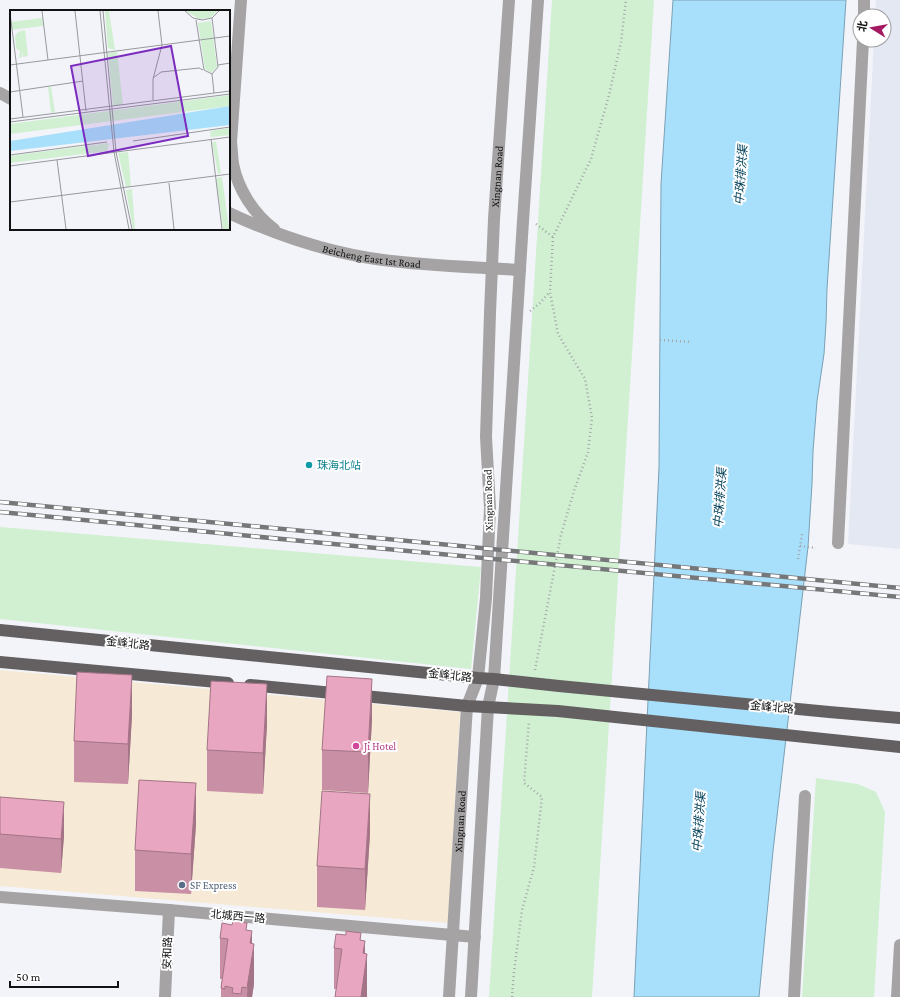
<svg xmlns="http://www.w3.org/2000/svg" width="900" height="997" viewBox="0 0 900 997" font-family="'Crimson Pro','Noto Sans SC',serif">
	<rect width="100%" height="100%" fill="#f3f4f9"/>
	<path fill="#f6e9d5" d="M0 670 460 712 448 923 0 886Z"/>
	<path fill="#e4e8f3" d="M876 0H900V549L848 544 874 40H884V16H875Z"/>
	<path fill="#d0f0d1" d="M552 0H654L592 997H489Z
		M0 527 481 567 471 669 0 619Z
		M816 778 858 784 876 792 885 812 874 997H802Z"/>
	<path fill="#a8dffb" stroke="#7aa1b5" d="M673 0H846L827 289 826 323 824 354 817 401 813 451 812 484 808 547 773 851 759 997H634L659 468 661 184Z"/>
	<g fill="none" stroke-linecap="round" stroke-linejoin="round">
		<path stroke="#a4a5a9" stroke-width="2.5" stroke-dasharray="1 3" stroke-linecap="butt" d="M536 224 553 237
			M530 311 539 304 549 293
			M660 340 691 342
			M800 546 816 548
			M798 559 802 534
			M535 670 561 535 574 491 588 452 592 418 585 379 558 334 550 292 553 237 591 159 609 95 621 42 626 0
			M512 997 514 972 522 910 534 867 542 797 524 783 529 721"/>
		<g stroke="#a5a3a3" stroke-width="12">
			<path d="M241 0 231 142C232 149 232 157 233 164 238 189 253 213 274 229"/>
			<path d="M864 16V0"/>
			<path d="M0 93 11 99"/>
			<path id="s1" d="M229 213C278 236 329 253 383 260 428 266 474 267 520 270"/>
			<path d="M838 543 863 40"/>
			<path d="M0 897 169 910 475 937"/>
			<path d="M165 997 169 910"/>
			<path id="s2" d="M449 997 467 706 478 678 486 598 490 508 486 437 490 313 494 219 509 0"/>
			<path d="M471 997 488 707 494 679 523 221 538 0"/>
			<path d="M794 997 805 796"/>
			<path d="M897 997 900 945"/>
		</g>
		<path stroke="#646061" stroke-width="12" d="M0 630 478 678 494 679 559 686 829 712 900 718
			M0 662 228 683
			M250 685 467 706 558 711 900 747"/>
		<defs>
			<path id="rail" d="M0 502 900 588
				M0 512 344 545 900 597"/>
		</defs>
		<use href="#rail" stroke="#767779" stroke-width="4.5"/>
		<use href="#rail" stroke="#fff" stroke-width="3" stroke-dasharray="9" stroke-linecap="butt"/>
	</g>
	<path fill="#c88fa5" d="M132 715 128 784 74 782V741Z
		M372 719 368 793 322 790V750Z
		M267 724 263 794 207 791V750Z
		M0 797 64 836 61 873 0 868Z
		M196 824 191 894 135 891V850Z
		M370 834 365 910 317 907V866Z
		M247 930 252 944 254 984 252 997H221V988L222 979H220V938Z
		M361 940 365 954 367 997H335L336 989H334V948Z"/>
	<path fill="#a37486" d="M132 675V715L128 784V744Z
		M372 679V719L368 793V752Z
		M267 684V724L263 794V753Z
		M196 783V824L191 894V854Z
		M370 794V834L365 910V869Z
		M64 802V836L61 873V839Z
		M252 931V958L254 944V984L252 997H247L250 943Z
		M365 941V968L367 954V997H361L363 953Z"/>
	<path fill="#e9a6c0" stroke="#a37486" d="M77 672 132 675 128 744 74 741Z
		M327 676 372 679 368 752 322 750Z
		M211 681 267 684 263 753 207 750Z
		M139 780 196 783 191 854 135 850Z
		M322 791 370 794 365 869 317 866Z
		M0 797 64 802 61 839 0 834Z
		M233 921 247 923 246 930 252 931 250 943 254 944 247 988 242 987 241 994 232 993 233 988 225 986V989L221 988 228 939 220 938 222 923 232 925Z
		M346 931 361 933 360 940 365 941 363 953 367 954 361 997H335L342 949 334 948 336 934 346 935Z"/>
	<circle fill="#0f9aa8" stroke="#fff" stroke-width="1.5" cx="309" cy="465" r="4"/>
	<circle fill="#d1479c" stroke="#fff" stroke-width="1.5" cx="356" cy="746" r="4"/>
	<circle fill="#5c6f8a" stroke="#fff" stroke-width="1.5" cx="182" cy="885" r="4"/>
	<g text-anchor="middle" stroke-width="4" stroke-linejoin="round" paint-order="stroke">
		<g font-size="11" fill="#101112" stroke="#fff">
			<text dy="4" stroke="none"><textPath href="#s2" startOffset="824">Xingnan Road</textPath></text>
			<text dy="4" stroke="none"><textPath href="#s1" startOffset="150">Beicheng East 1st Road</textPath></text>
			<text transform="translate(488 500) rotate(-91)" y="4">Xingnan Road</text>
			<text transform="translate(128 643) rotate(6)" y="4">金峰北路</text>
			<text transform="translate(450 675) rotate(6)" y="4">金峰北路</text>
			<text transform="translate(772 707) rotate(5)" y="4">金峰北路</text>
			<text dy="4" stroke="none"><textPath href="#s2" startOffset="176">Xingnan Road</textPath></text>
			<text transform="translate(238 916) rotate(5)" y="4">北城西一路</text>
			<text transform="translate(167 953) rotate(-88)" y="4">安和路</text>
		</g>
		<g font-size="11" fill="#0d838f" stroke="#fff" text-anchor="start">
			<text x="317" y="469">珠海北站</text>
		</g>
		<g font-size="11" fill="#b23c85" stroke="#fff" text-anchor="start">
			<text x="364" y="750">Ji Hotel</text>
		</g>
		<g font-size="11" fill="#4e5e75" stroke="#fff" text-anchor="start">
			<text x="190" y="889">SF Express</text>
		</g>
		<g font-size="12" font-style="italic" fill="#05425a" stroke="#fff">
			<text transform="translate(741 175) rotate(-86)" y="4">中珠排洪渠</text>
			<text transform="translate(720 498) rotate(-86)" y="4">中珠排洪渠</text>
			<text transform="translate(699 822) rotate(-86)" y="4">中珠排洪渠</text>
		</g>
	</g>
	<g transform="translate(10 10)">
		<rect width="220" height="220" fill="#f3f4f9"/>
		<path d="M95 1H99L105 40 98 38ZM176 1H208L200 8 189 9ZM32 8 33 16 0 20V12ZM201 11 207 57 201 63 195 59 188 13ZM15 20 18 46 13 47 12 41V47L9 48 10 41 6 38 5 26 8 22ZM107 42 113 95 103 96 98 43ZM38 77H41L45 102 41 103ZM220 85V96L0 124V114ZM220 118V125L201 127 200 121ZM206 131 211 163 208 164 202 133ZM99 133 97 141 0 153V146ZM118 142 121 177H116L108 143ZM212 167 219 219H213L206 168ZM122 179 125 219H123L116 180Z" fill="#d0f0d1"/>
		<path d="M220 96V115L0 141V131Z" fill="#a8dffb"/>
		<path fill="none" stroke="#98999d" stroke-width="1" d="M32 1 38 50M65 1 76 101M90 1 104 142 119 219M93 1 106 142 122 219M175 1 183 8 192 10 202 8 209 1M0 3 13 107M186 10 194 60 202 64M0 55 220 26M208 55 220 53M202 64 208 57 202 8M202 64 204 83M143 68 151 62 189 58 193 60M0 82 73 71M143 90V69L152 35 148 1M0 109 220 81M0 112 220 84M201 129 212 219M123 131 220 117M0 145 97 132M47 150 56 219M0 156 220 127M159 173 164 219M0 192 220 164"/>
		<path fill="#7b2cbf" fill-opacity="0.15" stroke="#7b2cbf" stroke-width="2" d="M161 36 178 126 78 146 61 56Z"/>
		<rect width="220" height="220" fill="none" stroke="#101112" stroke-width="2"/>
	</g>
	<g transform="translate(872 28) rotate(281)"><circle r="19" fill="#ffffff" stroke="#9fa0a0"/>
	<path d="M0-3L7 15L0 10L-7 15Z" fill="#a31861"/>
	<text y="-6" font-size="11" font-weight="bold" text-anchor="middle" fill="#101112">北</text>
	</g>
	<path d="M10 981v6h108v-6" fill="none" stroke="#101112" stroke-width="2"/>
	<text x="16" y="981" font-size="12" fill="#101112" stroke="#ffffff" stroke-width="3" paint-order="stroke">50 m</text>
</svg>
